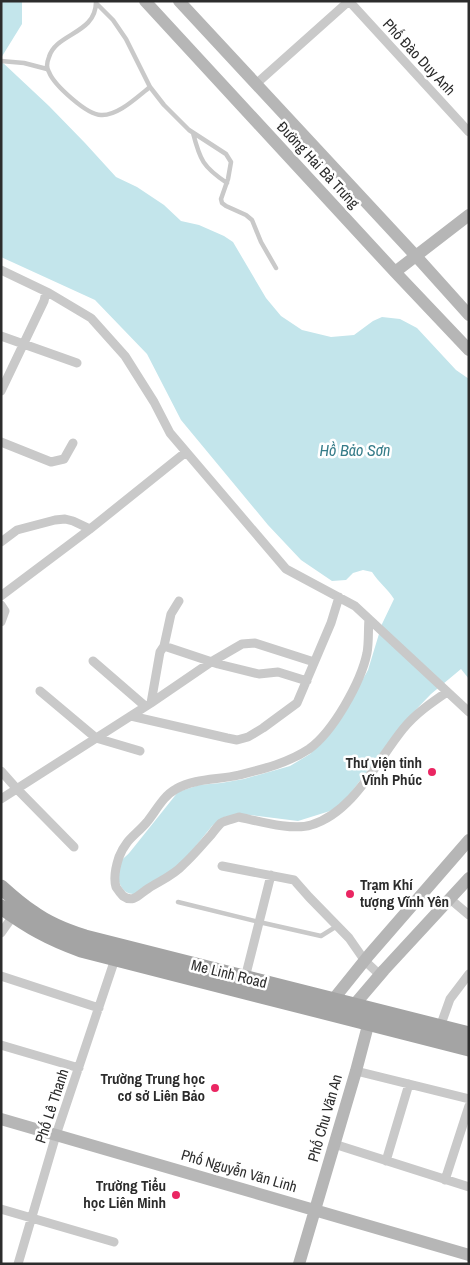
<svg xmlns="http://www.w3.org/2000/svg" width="470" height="1265" viewBox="0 0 470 1265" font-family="'Archivo Narrow',sans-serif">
	<rect width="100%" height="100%" fill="#fff"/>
	<path fill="#c3e5eb" d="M1 1H22V24L1 58Z
		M1 61 49 106 85 143 116 177 137 187 164 205 181 221 199 225 224 236 233 242 266 298 281 316 302 330 331 337 354 335 373 321 382 317 400 319 417 328 456 370 469 379V679L461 669 431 694 404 722 344 802 330 811 298 821 242 814 224 817 212 826 186 858 174 870 135 894C119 896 114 873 121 861 123 858 128 855 130 852L178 792 199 785 221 783 244 779 290 766 310 754 326 737 344 713 368 670 382 624 394 599C388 589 378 582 372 572L363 570 353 573 346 580 332 581 301 560 268 525 181 420 147 354 95 300 1 257Z"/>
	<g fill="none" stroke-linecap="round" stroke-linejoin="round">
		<path stroke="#c9c9c9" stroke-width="4.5" d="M96 2C96 34 56 33 49 57 47 62 46 68 49 72 54 85 87 115 101 115 118 116 137 97 150 87
			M96 3 113 20 126 39 150 87 164 105 189 130 226 154 231 162 228 179 221 199 222 203 226 206 246 215 252 220 261 242 276 268
			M1 61 24 63 47 69
			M193 133C200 160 203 167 227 183
			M178 902 259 922 321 936 337 926"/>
		<path stroke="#c9c9c9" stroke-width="9" d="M349 1 469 132
			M256 84 349 1
			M1 270 49 293 91 318 125 356 154 402 170 433 286 569 355 606 469 712
			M1 336 77 363
			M1 391 44 301 46 292
			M1 442 51 462 64 459 73 443
			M1 542 17 530 55 520 65 519 73 521 90 529
			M1 596 90 529 186 452
			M1 605 5 611 1 622
			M369 619C368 630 369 642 367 653 361 682 333 732 309 749 288 763 263 769 239 775 219 780 195 778 176 789 163 796 156 811 147 822 135 836 126 839 119 857 116 866 113 877 116 887 118 890 120 893 123 896 134 904 140 893 149 888 160 881 174 875 183 865 193 856 202 845 211 835 214 831 218 826 221 823 226 820 233 819 239 817 258 821 293 831 311 825 353 813 377 761 403 729 415 714 431 703 447 692
			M164 646 218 664 259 674 278 672 307 681
			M93 661 145 706
			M40 691 96 738 140 751
			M151 703 160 652 164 646 171 614 179 601
			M131 716 227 738 237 740 248 737 263 728 297 703 331 623 339 597
			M1 771 17 789 74 847
			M1 799 151 703 211 662 242 644 255 643 314 662
			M222 866 294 880 309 897 349 938 365 961 380 975
			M450 899 469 915
			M1 933 13 916
			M1 976 99 1008
			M245 978 271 875
			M440 1027 450 999 469 974
			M1 1045 79 1068
			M356 1071 469 1099
			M334 1144 469 1187
			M386 1161 409 1084
			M445 1180 469 1106
			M1 1209 114 1242
			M18 1264 56 1135 115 959"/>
		<path stroke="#b6b6b6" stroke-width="12" d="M145 1 395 272 469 350
			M179 1 415 255 469 315
			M395 272 469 215
			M328 1006 369 955 469 840
			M349 1011 384 970 469 878
			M1 1119 469 1255
			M299 1264 356 1071 371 1014"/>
		<path stroke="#a4a4a4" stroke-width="15" d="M1 887C11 896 21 905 32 912 48 924 66 931 85 937L469 1034
			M1 907C29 927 48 938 81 950L469 1049"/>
	</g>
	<g fill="#ea2662" stroke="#fff" stroke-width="2">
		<circle cx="432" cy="772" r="5"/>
		<circle cx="350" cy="894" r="5"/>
		<circle cx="215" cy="1088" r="5"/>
		<circle cx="176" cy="1195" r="5"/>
	</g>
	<g text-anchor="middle" stroke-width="5" stroke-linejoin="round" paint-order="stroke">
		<g font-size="15" fill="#2c2c2c" stroke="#fff">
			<text transform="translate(419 57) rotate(47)" y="5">Phố Đào Duy Anh</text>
			<text transform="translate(318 165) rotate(47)" y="5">Đường Hai Bà Trưng</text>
			<text transform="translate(229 974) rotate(14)" y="5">Me Linh Road</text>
			<text transform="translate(52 1106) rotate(-72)" y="5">Phố Lê Thanh</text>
			<text transform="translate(325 1118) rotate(-74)" y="5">Phố Chu Văn An</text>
			<text transform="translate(239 1171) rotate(16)" y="5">Phố Nguyễn Văn Linh</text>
		</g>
		<g font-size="15" font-weight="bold" fill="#2c2c2c" stroke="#fff" text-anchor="end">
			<text x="422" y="768">Thư viện tỉnh<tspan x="422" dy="17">Vĩnh Phúc</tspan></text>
			<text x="360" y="890" text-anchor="start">Trạm Khí<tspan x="360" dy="17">tượng Vĩnh Yên</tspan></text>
			<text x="205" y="1084">Trường Trung học<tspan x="205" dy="17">cơ sở Liên Bảo</tspan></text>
			<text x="166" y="1191">Trường Tiểu<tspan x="166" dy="17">học Liên Minh</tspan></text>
		</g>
		<g font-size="16" font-style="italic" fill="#367c89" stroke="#fff">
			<text x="355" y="456">Hồ Bảo Sơn</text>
		</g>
	</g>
	<rect width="470" height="1265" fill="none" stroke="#2c2c2c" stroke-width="5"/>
</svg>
